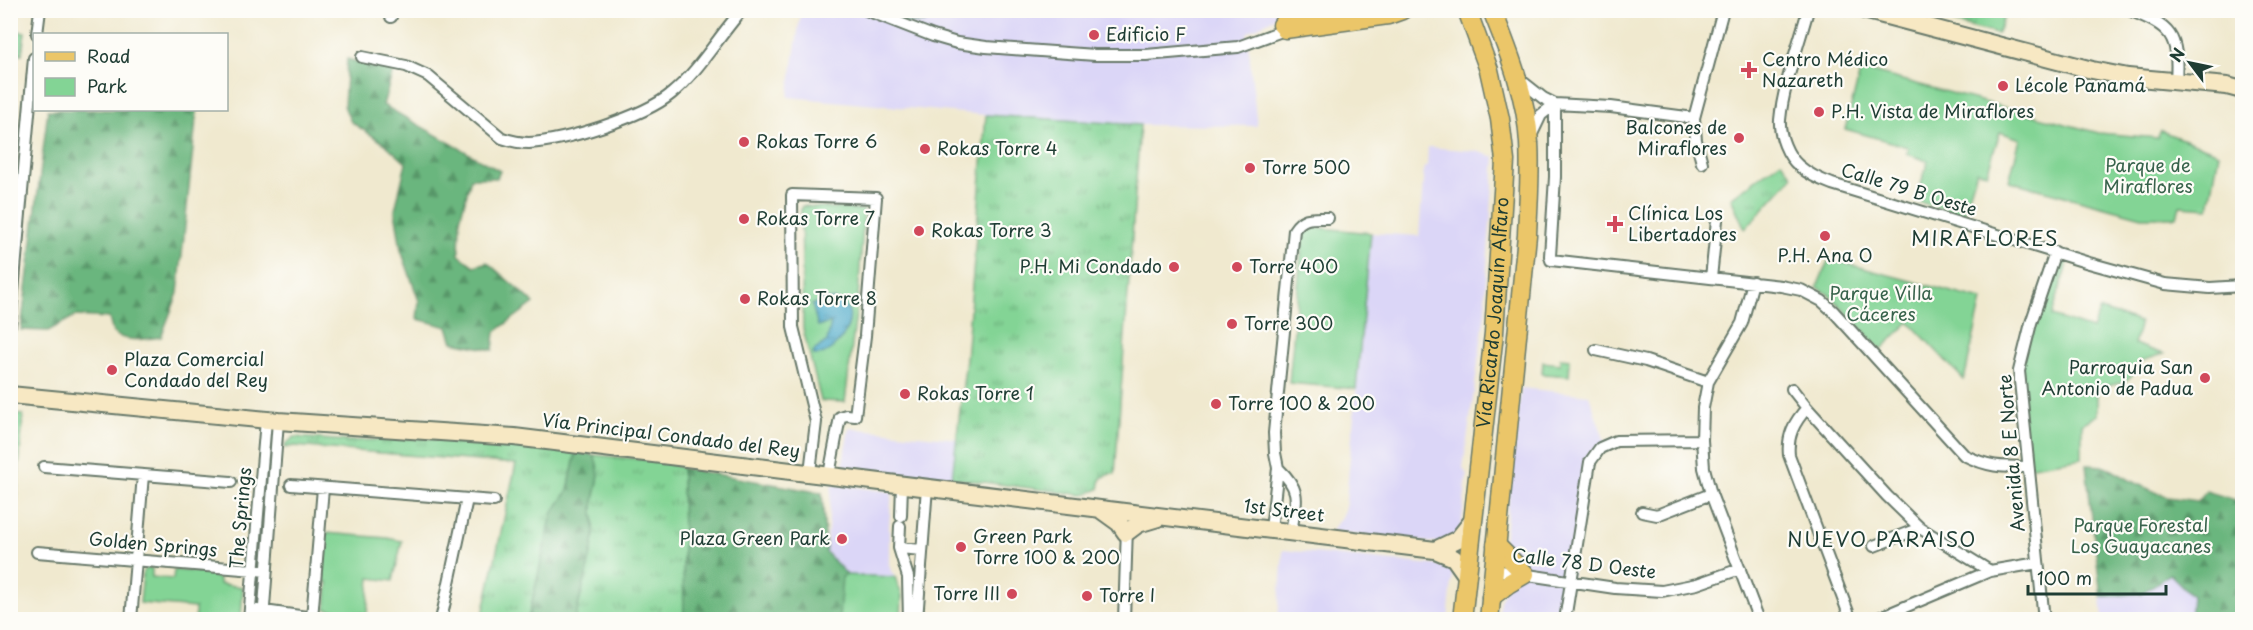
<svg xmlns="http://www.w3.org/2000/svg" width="2253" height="630" viewBox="0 0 2253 630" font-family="'Playpen Sans',sans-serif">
	<defs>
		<pattern id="grass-tufts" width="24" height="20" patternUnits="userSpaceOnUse" patternTransform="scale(1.5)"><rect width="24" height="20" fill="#83d495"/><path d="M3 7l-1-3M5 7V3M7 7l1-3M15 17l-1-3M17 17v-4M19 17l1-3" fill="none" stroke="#6bad7a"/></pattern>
		<pattern id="forest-firs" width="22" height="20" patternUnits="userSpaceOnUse" patternTransform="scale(1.5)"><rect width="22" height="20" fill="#6ab67e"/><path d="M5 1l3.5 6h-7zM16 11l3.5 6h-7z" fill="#579568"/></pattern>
		<pattern id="water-ripples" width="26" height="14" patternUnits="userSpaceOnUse" patternTransform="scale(1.5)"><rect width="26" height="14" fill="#4daacb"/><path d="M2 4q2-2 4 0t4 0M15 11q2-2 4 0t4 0" fill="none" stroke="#3f8ca6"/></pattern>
	</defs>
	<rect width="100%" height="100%" fill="#fdfcf7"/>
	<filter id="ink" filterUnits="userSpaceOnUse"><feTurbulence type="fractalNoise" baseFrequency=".0167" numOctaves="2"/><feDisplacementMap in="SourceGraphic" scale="12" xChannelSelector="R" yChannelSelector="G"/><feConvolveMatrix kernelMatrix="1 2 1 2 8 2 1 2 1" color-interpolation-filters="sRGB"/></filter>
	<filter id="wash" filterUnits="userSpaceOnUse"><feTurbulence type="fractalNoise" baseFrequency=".008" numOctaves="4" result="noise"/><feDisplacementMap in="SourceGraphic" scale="24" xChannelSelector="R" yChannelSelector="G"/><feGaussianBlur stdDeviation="1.35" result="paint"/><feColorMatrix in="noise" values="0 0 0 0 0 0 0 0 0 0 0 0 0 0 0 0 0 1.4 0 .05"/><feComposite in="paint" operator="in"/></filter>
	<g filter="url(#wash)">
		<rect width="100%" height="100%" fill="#f0e9cf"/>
		<path fill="#dbd6f7" d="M801 11H1284L1276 17 1247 33 1257 126 1140 125 985 115 788 97Z
			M1428 147 1476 151 1495 157 1485 293 1486 307 1463 468 1467 475 1461 530 1445 544 1331 532 1345 511 1371 233 1419 236 1424 167H1427Z
			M1521 388 1589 395 1606 445 1590 462 1565 619 1498 620 1500 601 1508 584 1503 553Z
			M849 428 957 439 952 478 938 479 847 468 843 463Z
			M832 484 892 492 889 525V565L895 577 847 575 826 552Z
			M1283 550 1444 566 1450 569 1453 573 1448 619H1278Z
			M2170 574 2192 596 2190 619H2103L2101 597 2142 593Z"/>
		<path fill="url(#grass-tufts)" stroke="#518864" stroke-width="1.5" d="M1959 11V10L2007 11 1997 34 1954 23Z
			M10 32H25L22 54 11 53Z
			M986 115 1140 125 1115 474H1110L1101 478 1099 489 1084 495 952 478 966 359Z
			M1781 161 1793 176 1745 229 1731 198Z
			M294 437 348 441 424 438 514 444 576 452 568 491 552 515 528 619H482L516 464 294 446 285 448V445Z
			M272 445 264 551 263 554 260 551 268 446Z
			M594 455 662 461 682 468 684 619 575 620C581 592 590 565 594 537 596 525 591 512 594 500 598 478 602 478 594 455Z"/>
		<path fill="url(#forest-firs)" stroke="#447a59" stroke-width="1.5" d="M879 11H923L925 23H907Z
			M347 59 393 71 383 105 500 171 497 178H471L460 219 459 255 474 266 487 262 534 303 495 332 493 350 453 342 448 327 417 319 419 301 401 250 395 210 406 163 384 143 351 122 344 106Z
			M48 110H197L178 293 161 337C145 339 127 343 113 333L109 318 75 316 48 331 21 330Z
			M576 452 594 455C602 478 598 478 594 500 591 512 596 525 594 537 590 565 581 592 575 619L528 620 552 514 568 491Z
			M2086 465 2105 466 2135 483 2167 497 2198 501 2206 491 2242 502V619H2190L2192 596 2170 574 2142 593 2101 597Z
			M682 468 822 493 826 552 847 575 842 577 839 619H684Z"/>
		<path fill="#83d495" stroke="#518864" stroke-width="1.5" d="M1861 69 2099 133 2157 138 2161 131 2219 153 2209 208 2180 206 2177 217H2142L2009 181 2020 139 2000 132 1987 173 1977 171 1963 215 1916 201 1928 161 1907 154 1908 147 1845 129Z
			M802 206 864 210 858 297 845 402 821 401 803 329 801 210Z
			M1311 227 1371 233 1356 389 1289 383 1303 234 1307 228Z
			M2055 252 2069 256 2052 316 2092 329 2100 310 2140 322 2134 344 2164 354 2141 361C2131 383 2120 385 2097 387V415L2082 424V458L2027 467 2019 371Z
			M1829 259 1982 300 1964 380 1909 322 1881 350 1831 296 1817 287Z
			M1560 358 1570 359 1569 376 1542 374 1543 362 1560 364Z
			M11 414 23 415 11 571 10 414Z
			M326 533 387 538 402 541 393 581 370 578 367 614 326 609 328 582 323 581Z
			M147 568H152V577L173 579 174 570 206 572 219 579V584L243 587 241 619H195V608L140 603 143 572Z
			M847 575 895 577 902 595 901 619H839L842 577Z"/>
		<path fill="url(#water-ripples)" stroke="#367480" stroke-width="1.5" d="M824 299C874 297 840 358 813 355L814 351 827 341 831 323 818 326 812 305Z"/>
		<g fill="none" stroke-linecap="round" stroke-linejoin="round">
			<path stroke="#4daacb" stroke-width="3" d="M10 30H18"/>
		</g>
	</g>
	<g filter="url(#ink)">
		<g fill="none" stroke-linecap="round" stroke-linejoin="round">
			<defs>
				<path id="street" d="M866 10 933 36 957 43 986 47 1095 55H1146L1238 47 1290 28
					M1808 10C1799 44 1783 86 1780 120 1779 135 1787 156 1799 166 1808 174 1821 180 1832 184L2089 263 2165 284 2210 288 2242 286
					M2129 10C2171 27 2179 34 2176 81
					M391 17 392 10
					M1307 21 1325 10
					M37 34 40 10
					M362 57 406 66 428 76 502 138C511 141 519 143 529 143 565 141 643 117 671 94 699 71 718 37 742 10
					M1519 79 1543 98 1555 104 1611 107 1694 118
					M1555 104V177L1550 256 1551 260 1781 286 1801 290 1822 301 1834 312 1964 455C1988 467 2001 467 2027 467
					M1531 136 1541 115 1555 104
					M1702 163 1696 140 1694 118 1723 10
					M1711 278 1717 220
					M1753 282 1742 323 1708 382 1703 408 1702 440 1704 468 1711 494 1759 620
					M10 325 34 58
					M1596 350 1646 361 1708 382
					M1792 389 1807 408 1887 496 1920 528 1990 571 2038 563
					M1807 408C1794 422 1787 436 1789 455L1851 620
					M44 467 231 482
					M1278 468C1303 492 1296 500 1291 532
					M810 472 816 422 793 327 792 195 876 198 865 336 855 416 846 415 840 417 829 475
					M291 485 494 501
					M1642 512 1657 515 1711 494
					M901 516 902 484
					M900 526 899 548 908 577 909 620
					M1271 529 1278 468 1275 453 1274 433 1294 230C1303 216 1312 218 1328 218
					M1874 546 1920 528
					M899 548 922 550
					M37 552 267 571
					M1494 570 1615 588 1662 591 1697 584 1740 569
					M257 610 328 620
					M312 618 323 488
					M131 620 143 475
					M249 620 266 420
					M263 620 278 421
					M441 620 467 499
					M917 620 927 487
					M1124 620 1127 527
					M1565 620 1590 462 1600 448 1616 441 1702 440
					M1874 620 1990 571
					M2044 620 2019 371 2031 323 2055 252"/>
				<path id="secondary" d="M1864 10 2092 70 2128 77 2227 86 2242 90
					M10 395 278 421 514 437 1435 550 1454 558 1466 575
					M1101 510 1119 523 1126 533 1138 524 1158 518
					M1435 550 1458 539 1473 520"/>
				<g id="primary">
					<path d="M1282 25 1296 10"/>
					<path d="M1285 29 1388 15 1402 10"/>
					<path d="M1491 597 1508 584 1525 574 1496 545"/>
					<path id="s1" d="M1462 620 1494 333 1505 161 1500 119 1489 70 1467 10"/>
					<path d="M1489 620 1527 235C1528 205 1531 173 1529 143 1527 98 1509 52 1492 10"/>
				</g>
			</defs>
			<use href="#street" stroke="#68796a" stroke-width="14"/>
			<use href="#secondary" stroke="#68796a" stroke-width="20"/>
			<use href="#primary" stroke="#68796a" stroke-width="21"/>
			<use href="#street" stroke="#fff" stroke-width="10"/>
			<use href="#secondary" stroke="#f7e8c3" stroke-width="16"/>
			<use href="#primary" stroke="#ebc669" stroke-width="18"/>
		</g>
	</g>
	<g fill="#d1495b" stroke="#fdfcf7" stroke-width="2">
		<circle cx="1094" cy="35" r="6"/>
		<path d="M1746 61h6v6h6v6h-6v6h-6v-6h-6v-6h6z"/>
		<circle cx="2003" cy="86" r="6"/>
		<circle cx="1819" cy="112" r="6"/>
		<circle cx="1739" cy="138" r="6"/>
		<circle cx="744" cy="142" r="6"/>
		<circle cx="925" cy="149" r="6"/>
		<circle cx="1250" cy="168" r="6"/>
		<circle cx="744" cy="219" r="6"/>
		<path d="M1612 215h6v6h6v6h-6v6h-6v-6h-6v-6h6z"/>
		<circle cx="919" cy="231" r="6"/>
		<circle cx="1825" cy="236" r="6"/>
		<circle cx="1174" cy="267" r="6"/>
		<circle cx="1237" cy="267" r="6"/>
		<circle cx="745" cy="299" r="6"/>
		<circle cx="1232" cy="324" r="6"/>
		<circle cx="112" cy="370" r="6"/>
		<circle cx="2205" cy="378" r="6"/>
		<circle cx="905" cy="394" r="6"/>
		<circle cx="1216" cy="404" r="6"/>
		<circle cx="842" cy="539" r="6"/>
		<circle cx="961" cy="547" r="6"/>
		<circle cx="1012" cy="594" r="6"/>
		<circle cx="1087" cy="596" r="6"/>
	</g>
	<g text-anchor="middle" stroke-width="4.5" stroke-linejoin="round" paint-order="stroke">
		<g font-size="18" fill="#1f3d34" stroke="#fdfcf7" text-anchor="start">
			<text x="1106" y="41">Edificio F</text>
			<text x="1762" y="66">Centro Médico<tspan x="1762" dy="21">Nazareth</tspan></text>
			<text x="2015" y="92">Lécole Panamá</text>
			<text x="1831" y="118">P.H. Vista de Miraflores</text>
			<text x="1727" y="134" text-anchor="end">Balcones de<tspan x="1727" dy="21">Miraflores</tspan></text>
			<text x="756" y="148">Rokas Torre 6</text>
			<text x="937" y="155">Rokas Torre 4</text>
			<text x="1262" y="174">Torre 500</text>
			<text x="1628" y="220">Clínica Los<tspan x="1628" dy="21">Libertadores</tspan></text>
			<text x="756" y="225">Rokas Torre 7</text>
			<text x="931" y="237">Rokas Torre 3</text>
			<text x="1825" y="262" text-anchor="middle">P.H. Ana O</text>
			<text x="1162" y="273" text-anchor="end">P.H. Mi Condado</text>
			<text x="1249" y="273">Torre 400</text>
			<text x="757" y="305">Rokas Torre 8</text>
			<text x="1244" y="330">Torre 300</text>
			<text x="124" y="366">Plaza Comercial<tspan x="124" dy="21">Condado del Rey</tspan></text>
			<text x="2193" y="374" text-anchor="end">Parroquia San<tspan x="2193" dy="21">Antonio de Padua</tspan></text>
			<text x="917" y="400">Rokas Torre 1</text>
			<text x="1228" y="410">Torre 100 &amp; 200</text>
			<text x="973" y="543">Green Park<tspan x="973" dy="21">Torre 100 &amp; 200</tspan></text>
			<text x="830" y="545" text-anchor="end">Plaza Green Park</text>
			<text x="1000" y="600" text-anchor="end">Torre III</text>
			<text x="1099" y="602">Torre I</text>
		</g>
		<g font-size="18" fill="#38634c" stroke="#fdfcf7">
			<text x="2148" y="172">Parque de<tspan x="2148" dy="21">Miraflores</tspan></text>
			<text x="1881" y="300">Parque Villa<tspan x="1881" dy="21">Cáceres</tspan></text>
			<text x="2141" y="532">Parque Forestal<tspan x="2141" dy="21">Los Guayacanes</tspan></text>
		</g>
		<g font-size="18" fill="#1f3d34" stroke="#fdfcf7">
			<text transform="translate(1909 190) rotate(17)" y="6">Calle 79 B Oeste</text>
			<text dy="6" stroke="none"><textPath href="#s1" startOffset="309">Vía Ricardo Joaquín Alfaro</textPath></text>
			<text transform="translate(671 436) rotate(7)" y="6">Vía Principal Condado del Rey</text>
			<text transform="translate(2012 453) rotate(-95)" y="6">Avenida 8 E Norte</text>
			<text transform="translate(1284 511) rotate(7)" y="6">1st Street</text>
			<text transform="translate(241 518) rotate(-85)" y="6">The Springs</text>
			<text transform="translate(153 545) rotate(5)" y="6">Golden Springs</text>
			<text transform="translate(1584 564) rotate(7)" y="6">Calle 78 D Oeste</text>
		</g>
		<g font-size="20" letter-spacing="1.5" fill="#1f3d34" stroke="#fdfcf7">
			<text x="1985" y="246">MIRAFLORES</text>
			<text x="1882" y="547">NUEVO PARAISO</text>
		</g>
	</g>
	<rect width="2253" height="630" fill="none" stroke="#fdfcf7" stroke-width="36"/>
	<rect x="33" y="33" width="195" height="78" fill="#fdfcf7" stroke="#a4b0a9" stroke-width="1.5"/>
	<rect x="45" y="52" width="30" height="9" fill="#ebc669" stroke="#a4b0a9" stroke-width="1.5"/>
	<text x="87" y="63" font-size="18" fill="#1f3d34">Road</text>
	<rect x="45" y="78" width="30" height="18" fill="#83d495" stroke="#a4b0a9" stroke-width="1.5"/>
	<text x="87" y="93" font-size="18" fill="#1f3d34">Park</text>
	<g transform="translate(2190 63) rotate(302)" stroke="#fdfcf7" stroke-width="4.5" paint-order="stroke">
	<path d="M0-4.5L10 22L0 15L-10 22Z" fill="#1f3d34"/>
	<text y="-9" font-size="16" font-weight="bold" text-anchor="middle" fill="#1f3d34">N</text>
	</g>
	<path d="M2028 585v9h138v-9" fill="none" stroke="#1f3d34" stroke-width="3"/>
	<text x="2037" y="585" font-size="18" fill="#1f3d34" stroke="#fdfcf7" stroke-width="4.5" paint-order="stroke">100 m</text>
</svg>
